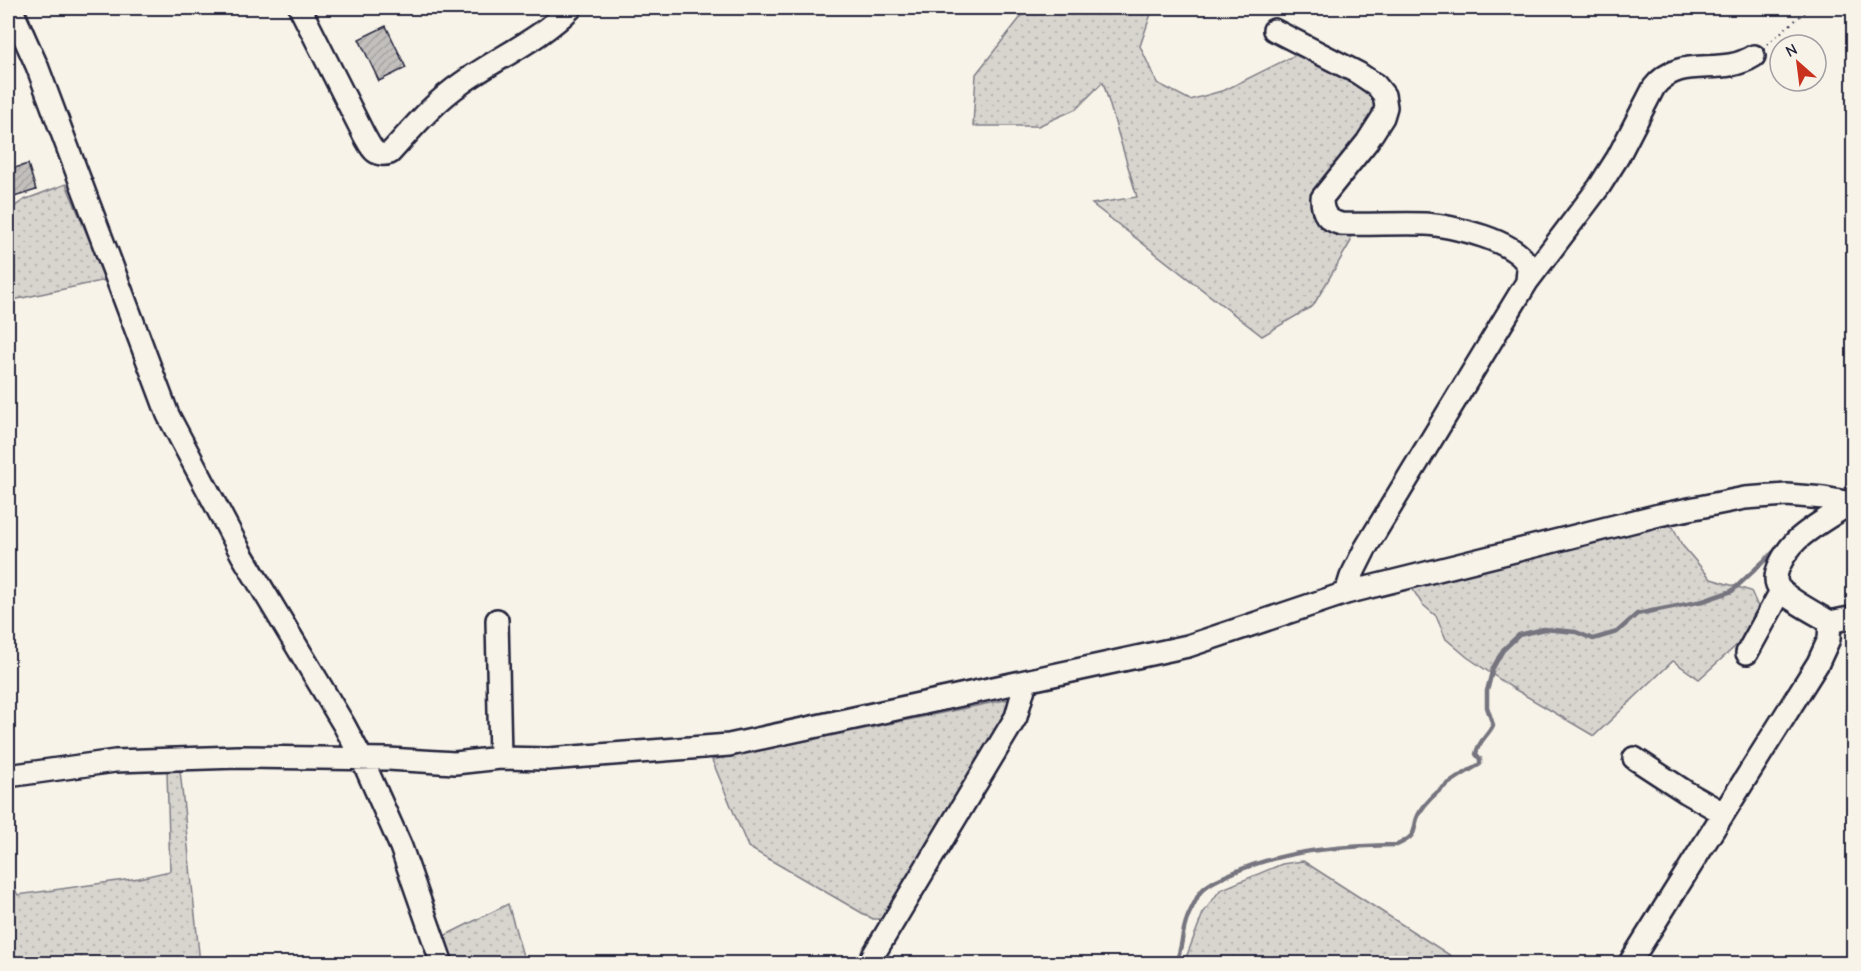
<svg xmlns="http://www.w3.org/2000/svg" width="1861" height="971" viewBox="0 0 1861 971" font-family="'Comic Neue',sans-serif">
	<defs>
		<pattern id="grass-dots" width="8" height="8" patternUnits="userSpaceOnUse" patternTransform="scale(1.5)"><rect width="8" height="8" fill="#d8d5cf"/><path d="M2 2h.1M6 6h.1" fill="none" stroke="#b9b7b3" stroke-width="1.8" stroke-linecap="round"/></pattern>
		<pattern id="building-hatch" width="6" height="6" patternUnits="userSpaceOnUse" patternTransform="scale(1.5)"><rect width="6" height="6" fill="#c2bfbd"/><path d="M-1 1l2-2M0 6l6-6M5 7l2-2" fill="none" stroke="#a6a4a3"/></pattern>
	</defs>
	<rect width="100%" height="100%" fill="#f7f3e8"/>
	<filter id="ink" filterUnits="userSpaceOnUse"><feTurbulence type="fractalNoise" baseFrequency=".0167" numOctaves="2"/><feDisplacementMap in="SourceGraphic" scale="12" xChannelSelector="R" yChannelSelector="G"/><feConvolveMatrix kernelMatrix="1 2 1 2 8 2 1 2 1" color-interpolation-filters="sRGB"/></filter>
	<g filter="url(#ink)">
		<path fill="url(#grass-dots)" stroke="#7d7c85" stroke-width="1.5" d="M1028 8H1153L1140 46 1157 83 1190 100 1225 90 1295 55 1340 73 1371 91 1380 106 1317 194 1349 230 1351 241 1313 306 1262 336 1092 204 1137 197 1103 82 1076 109 1038 126H973L976 74Z
			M66 184 106 280 8 301V211L24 200Z
			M1659 522 1673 527 1682 545 1711 579 1751 591 1758 607 1738 644 1699 679 1673 661 1594 736 1511 687 1467 657 1446 639 1436 616 1422 604 1410 585Z
			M1010 699V711L882 919H873L862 913 748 847 712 760Z
			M180 770 200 963H8V876L18 895 139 878 170 871 167 772Z
			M1303 861 1462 963H1184L1203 913 1220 890 1282 864Z
			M508 904 525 963H451L442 937Z"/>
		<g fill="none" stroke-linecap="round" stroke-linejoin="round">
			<path stroke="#76747f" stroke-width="4.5" d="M24 8 38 44
				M1845 490 1854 476
				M243 535 309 647
				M354 721 368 747
				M1175 964C1183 949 1181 934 1187 919 1187 917 1198 896 1199 894 1206 884 1219 879 1230 874 1283 850 1339 846 1397 845 1422 834 1410 828 1420 812 1434 790 1458 777 1480 764V759L1476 754C1478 741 1488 736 1493 725L1487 707V691L1493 668 1503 650 1519 635 1544 629 1576 632 1593 639 1617 632 1637 614 1703 601 1732 591 1780 546"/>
		</g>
		<path fill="url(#building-hatch)" stroke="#22223b" stroke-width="1.5" d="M386 26 406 68 379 81 359 39Z
			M28 164 36 190 14 197 8 170Z"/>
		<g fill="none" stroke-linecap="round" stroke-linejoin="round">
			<defs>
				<path id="minor" d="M11 8 37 66 168 415 242 555 344 725 362 759 401 847 442 964
					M300 8 364 135C371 147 374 158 390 153 412 129 434 102 462 83 497 58 541 39 571 8
					M1274 30 1358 73 1376 85 1384 95 1386 107 1383 117 1367 142 1322 198C1322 214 1327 220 1341 224 1369 225 1397 223 1425 224 1449 225 1522 241 1528 268 1528 272 1527 278 1527 282
					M1854 498 1851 503C1833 515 1812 526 1797 540 1787 550 1768 576 1780 589 1789 600 1817 614 1830 622L1854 617
					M1346 593 1351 577 1365 549 1527 282 1599 187 1618 157 1654 87C1681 53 1719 78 1754 56
					M497 620 500 758
					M1747 653 1781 591
					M1634 758 1686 792 1723 813
					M8 776 115 761 238 757 388 759 455 763 500 758 548 759 729 745 1188 646 1346 593 1659 515 1745 498 1787 495 1824 498 1851 503
					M868 964 1016 717 1026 681
					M1629 964 1818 663 1829 639 1830 622"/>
			</defs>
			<use href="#minor" stroke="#22223b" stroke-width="26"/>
			<path stroke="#22223b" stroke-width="2" stroke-dasharray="1.5 4.5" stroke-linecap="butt" d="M1767 44 1810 8"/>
			<use href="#minor" stroke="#f7f3e8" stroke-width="21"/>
		</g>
	</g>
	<rect width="1861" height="971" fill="none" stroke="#f7f3e8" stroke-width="30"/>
	<rect x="15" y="15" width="1831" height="941" fill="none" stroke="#22223b" stroke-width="2" filter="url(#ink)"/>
	<g transform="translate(1798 63) rotate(332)"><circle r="28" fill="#f7f3e8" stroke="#a29fa3" stroke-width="1.5"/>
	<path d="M0-4.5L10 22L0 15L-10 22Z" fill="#c8321e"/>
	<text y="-9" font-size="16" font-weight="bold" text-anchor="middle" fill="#22223b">N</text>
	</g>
</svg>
